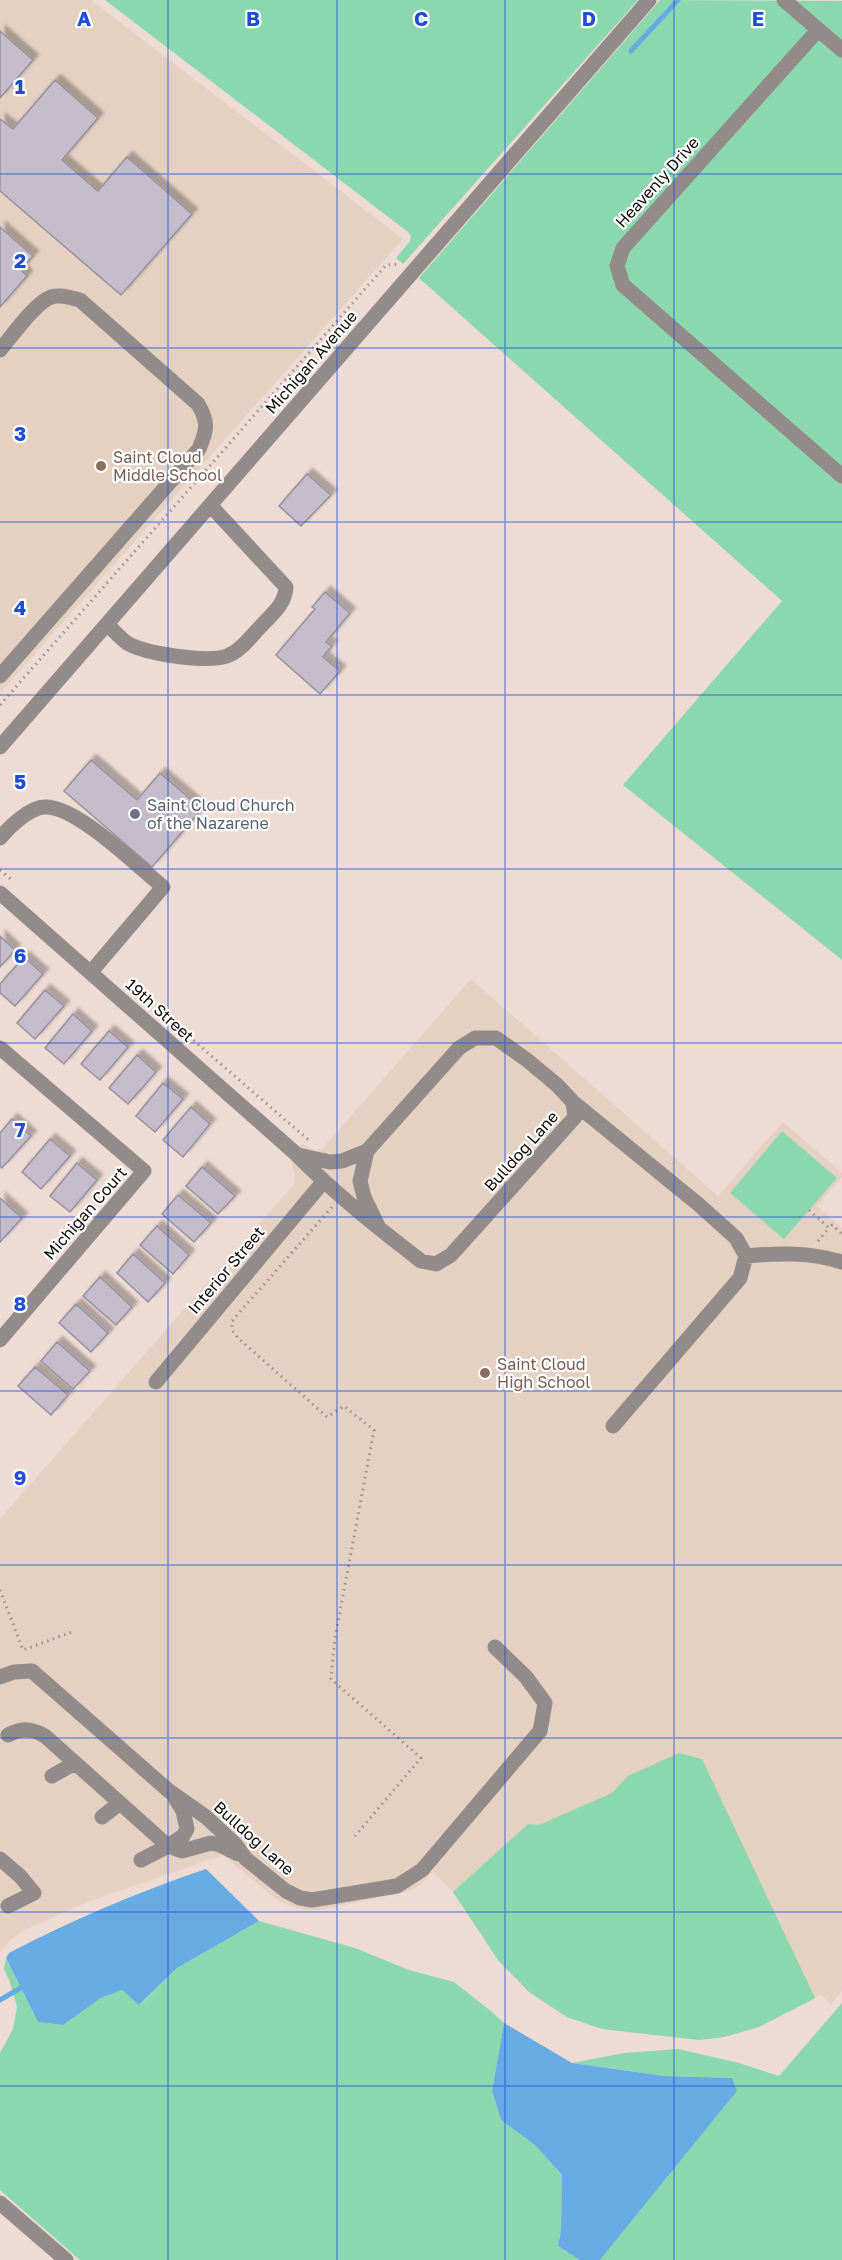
<svg xmlns="http://www.w3.org/2000/svg" width="842" height="2260" viewBox="0 0 842 2260" font-family="'Golos Text',sans-serif">
	<defs>
		<filter id="shadow"><feDropShadow dx="5.5" dy="-5.5" stdDeviation="1.5" flood-color="#0004"/></filter>
	</defs>
	<rect width="100%" height="100%" fill="#eddbd4"/>
	<path fill="#e4d1c2" d="M0 0H91L403 239 0 693Z
		M471 979 718 1196 783 1122 842 1173V1177L817 1206 842 1228V1991L831 2004 821 1995 759 2027 724 2037 699 2040 602 2029 567 2017 529 1992 498 1960 453 1892 433 1872 420 1885 406 1892 325 1909 308 1911 287 1905 272 1896 223 1855 87 1902 26 1929 9 1941 0 1953V1519L295 1183V1176L290 1159 302 1144 317 1151 323 1148Z"/>
	<path fill="#8cd8ae" d="M105 0H638L403 264 396 258 410 241 411 236 408 232Z
		M660 0 842 1V960L623 785 782 601 419 278Z
		M782 1131 837 1178 784 1239 730 1193Z
		M679 1753 702 1759 815 1998 759 2027 724 2037 699 2040 602 2029 567 2017 529 1992 498 1960 453 1892 528 1824 539 1825 612 1793 628 1776Z
		M259 1921 355 1948 409 1970 454 1982 492 2012 504 2023 492 2091 501 2120 535 2145 562 2175 561 2230 558 2246 580 2260H80L0 2190V2053L13 2029 17 2007 10 1982 4 1969 6 1958 38 2022 63 2025 101 1998 122 1990 140 2005 177 1968Z
		M842 2003V2260H600L737 2091 731 2078 664 2076 572 2063 624 2053 678 2049 739 2063 779 2076Z"/>
	<path fill="#66abe3" d="M206 1869 259 1921 177 1968 139 2005 122 1990 101 1998 63 2025 38 2022 6 1958 9 1953C72 1920 138 1892 206 1869Z
		M504 2023 572 2063 664 2076 732 2078 737 2091 600 2260H580L558 2246 561 2230 562 2175 535 2145 501 2120 492 2091Z"/>
	<g fill="none" stroke-linecap="round" stroke-linejoin="round">
		<path stroke="#66abe3" stroke-width="5" d="M631 51 678 0
			M0 2000 24 1986"/>
	</g>
	<path fill="#c5bccb" stroke="#978f9d" stroke-width="1.5" filter="url(#shadow)" d="M0 31 33 60 0 98Z
		M55 80 98 118 62 160 98 191 127 157 192 214 121 295 0 191V119L13 129Z
		M0 227 33 256 21 270 27 276 0 307Z
		M307 474 331 495 301 526 279 506Z
		M325 592 350 613 326 642 332 646 323 657 340 671 320 694 276 655 315 609 312 607Z
		M91 760 137 800 160 773 202 809 152 867 64 791Z
		M0 936 15 950 0 967Z
		M24 957 43 974 15 1006 0 993V984Z
		M45 990 64 1006 35 1039 17 1023Z
		M73 1014 92 1031 64 1064 45 1048Z
		M109 1031 128 1047 100 1080 81 1064Z
		M137 1055 156 1072 128 1104 109 1088Z
		M163 1083 183 1099 155 1132 136 1116Z
		M191 1107 210 1124 183 1157 163 1140Z
		M12 1119 31 1136 2 1168 0 1166V1133Z
		M50 1139 70 1156 41 1189 22 1172Z
		M77 1163 97 1180 70 1212 50 1196Z
		M202 1167 235 1196 218 1214 186 1186Z
		M178 1195 211 1223 194 1242 162 1214Z
		M0 1198 22 1218 0 1242Z
		M157 1226 189 1255 173 1274 140 1245Z
		M133 1254 165 1283 148 1302 117 1273Z
		M100 1277 132 1307 116 1325 83 1296Z
		M76 1304 108 1333 91 1352 59 1323Z
		M57 1342 90 1371 73 1389 41 1361Z
		M35 1367 68 1395 51 1415 18 1386Z"/>
	<g fill="none" stroke-linecap="round" stroke-linejoin="round">
		<path stroke="#9d908a" stroke-width="3" stroke-dasharray="1.5 4.5" stroke-linecap="butt" d="M0 705 386 265 398 264
			M0 870 13 881
			M157 1009 311 1142
			M332 1207 232 1321V1330L238 1338 327 1417 344 1406 374 1430 335 1638 331 1679 421 1758 355 1836
			M809 1210 829 1228 832 1225 842 1234
			M818 1241 829 1228
			M0 1590 23 1650 72 1632"/>
		<path stroke="#938b8a" stroke-width="15" d="M784 0 842 50
			M818 30 623 248 617 266 623 285 842 476
			M0 350C13 335 34 304 51 297 61 294 71 298 80 300L198 404C209 423 207 430 199 449L0 676
			M107 624C113 630 120 638 127 643 146 654 207 663 227 656 241 651 252 635 262 625 273 613 285 604 286 587L210 505
			M0 747 649 0
			M0 838C9 827 30 807 45 807 77 806 137 866 163 887L91 972
			M0 893 295 1153C334 1193 377 1227 421 1261L436 1264 451 1255 575 1117 573 1102 557 1085 527 1060 496 1038H475L459 1048 367 1151 360 1181 364 1197 379 1228
			M0 1048 144 1171 0 1340
			M573 1102 698 1204 736 1238 746 1256 740 1278 613 1426
			M298 1155 330 1162 342 1161 367 1151
			M746 1256C779 1253 810 1252 842 1262
			M156 1382 323 1182
			M0 1677 14 1672 32 1671 169 1791 206 1817 236 1845 246 1859 286 1891 300 1898 312 1900 397 1886 422 1870 540 1731 545 1703 526 1677 495 1647
			M8 1735C22 1728 31 1728 45 1736L168 1846 141 1860
			M52 1776 75 1763
			M102 1817 120 1803
			M168 1846 182 1851 211 1843 220 1845 238 1854
			M168 1846 183 1836 187 1829 183 1811 175 1798
			M0 1859 20 1876 34 1893 8 1906
			M0 2203 66 2260"/>
	</g>
	<path fill="none" stroke="#1d4ed8" stroke-width="1.5" stroke-opacity="0.55" d="M168 0V2260M337 0V2260M505 0V2260M674 0V2260M0 174H842M0 348H842M0 522H842M0 695H842M0 869H842M0 1043H842M0 1217H842M0 1391H842M0 1565H842M0 1738H842M0 1912H842M0 2086H842"/>
	<g fill="#8d6e63" stroke="#fff" stroke-width="2">
		<circle cx="101" cy="466" r="6"/>
		<circle cx="485" cy="1373" r="6"/>
	</g>
	<circle fill="#6b7280" stroke="#fff" stroke-width="2" cx="135" cy="814" r="6"/>
	<g text-anchor="middle" stroke-width="4.5" stroke-linejoin="round" paint-order="stroke">
		<g font-size="16" fill="#100a08" stroke="#fff">
			<text transform="translate(657 182) rotate(-48)" y="6">Heavenly Drive</text>
			<text transform="translate(311 362) rotate(-49)" y="6">Michigan Avenue</text>
			<text transform="translate(160 1010) rotate(42)" y="6">19th Street</text>
			<text transform="translate(521 1151) rotate(-48)" y="6">Bulldog Lane</text>
			<text transform="translate(85 1213) rotate(-49)" y="6">Michigan Court</text>
			<text transform="translate(226 1270) rotate(-50)" y="6">Interior Street</text>
			<text transform="translate(254 1838) rotate(42)" y="6">Bulldog Lane</text>
		</g>
		<g font-size="16" fill="#785e54" stroke="#fff" text-anchor="start">
			<text x="113" y="463">Saint Cloud<tspan x="113" dy="18">Middle School</tspan></text>
			<text x="497" y="1370">Saint Cloud<tspan x="497" dy="18">High School</tspan></text>
		</g>
		<g font-size="16" fill="#5b616d" stroke="#fff" text-anchor="start">
			<text x="147" y="811">Saint Cloud Church<tspan x="147" dy="18">of the Nazarene</tspan></text>
		</g>
	</g>
	<g font-size="20" text-anchor="middle" font-weight="bold" fill="#1d4ed8" stroke="#fff" stroke-width="4.5" stroke-linejoin="round" paint-order="stroke">
		<text x="84" y="26">A</text>
		<text x="253" y="26">B</text>
		<text x="421" y="26">C</text>
		<text x="589" y="26">D</text>
		<text x="758" y="26">E</text>
		<text x="20" y="94">1</text>
		<text x="20" y="268">2</text>
		<text x="20" y="441">3</text>
		<text x="20" y="615">4</text>
		<text x="20" y="789">5</text>
		<text x="20" y="963">6</text>
		<text x="20" y="1137">7</text>
		<text x="20" y="1311">8</text>
		<text x="20" y="1485">9</text>
	</g>
</svg>
